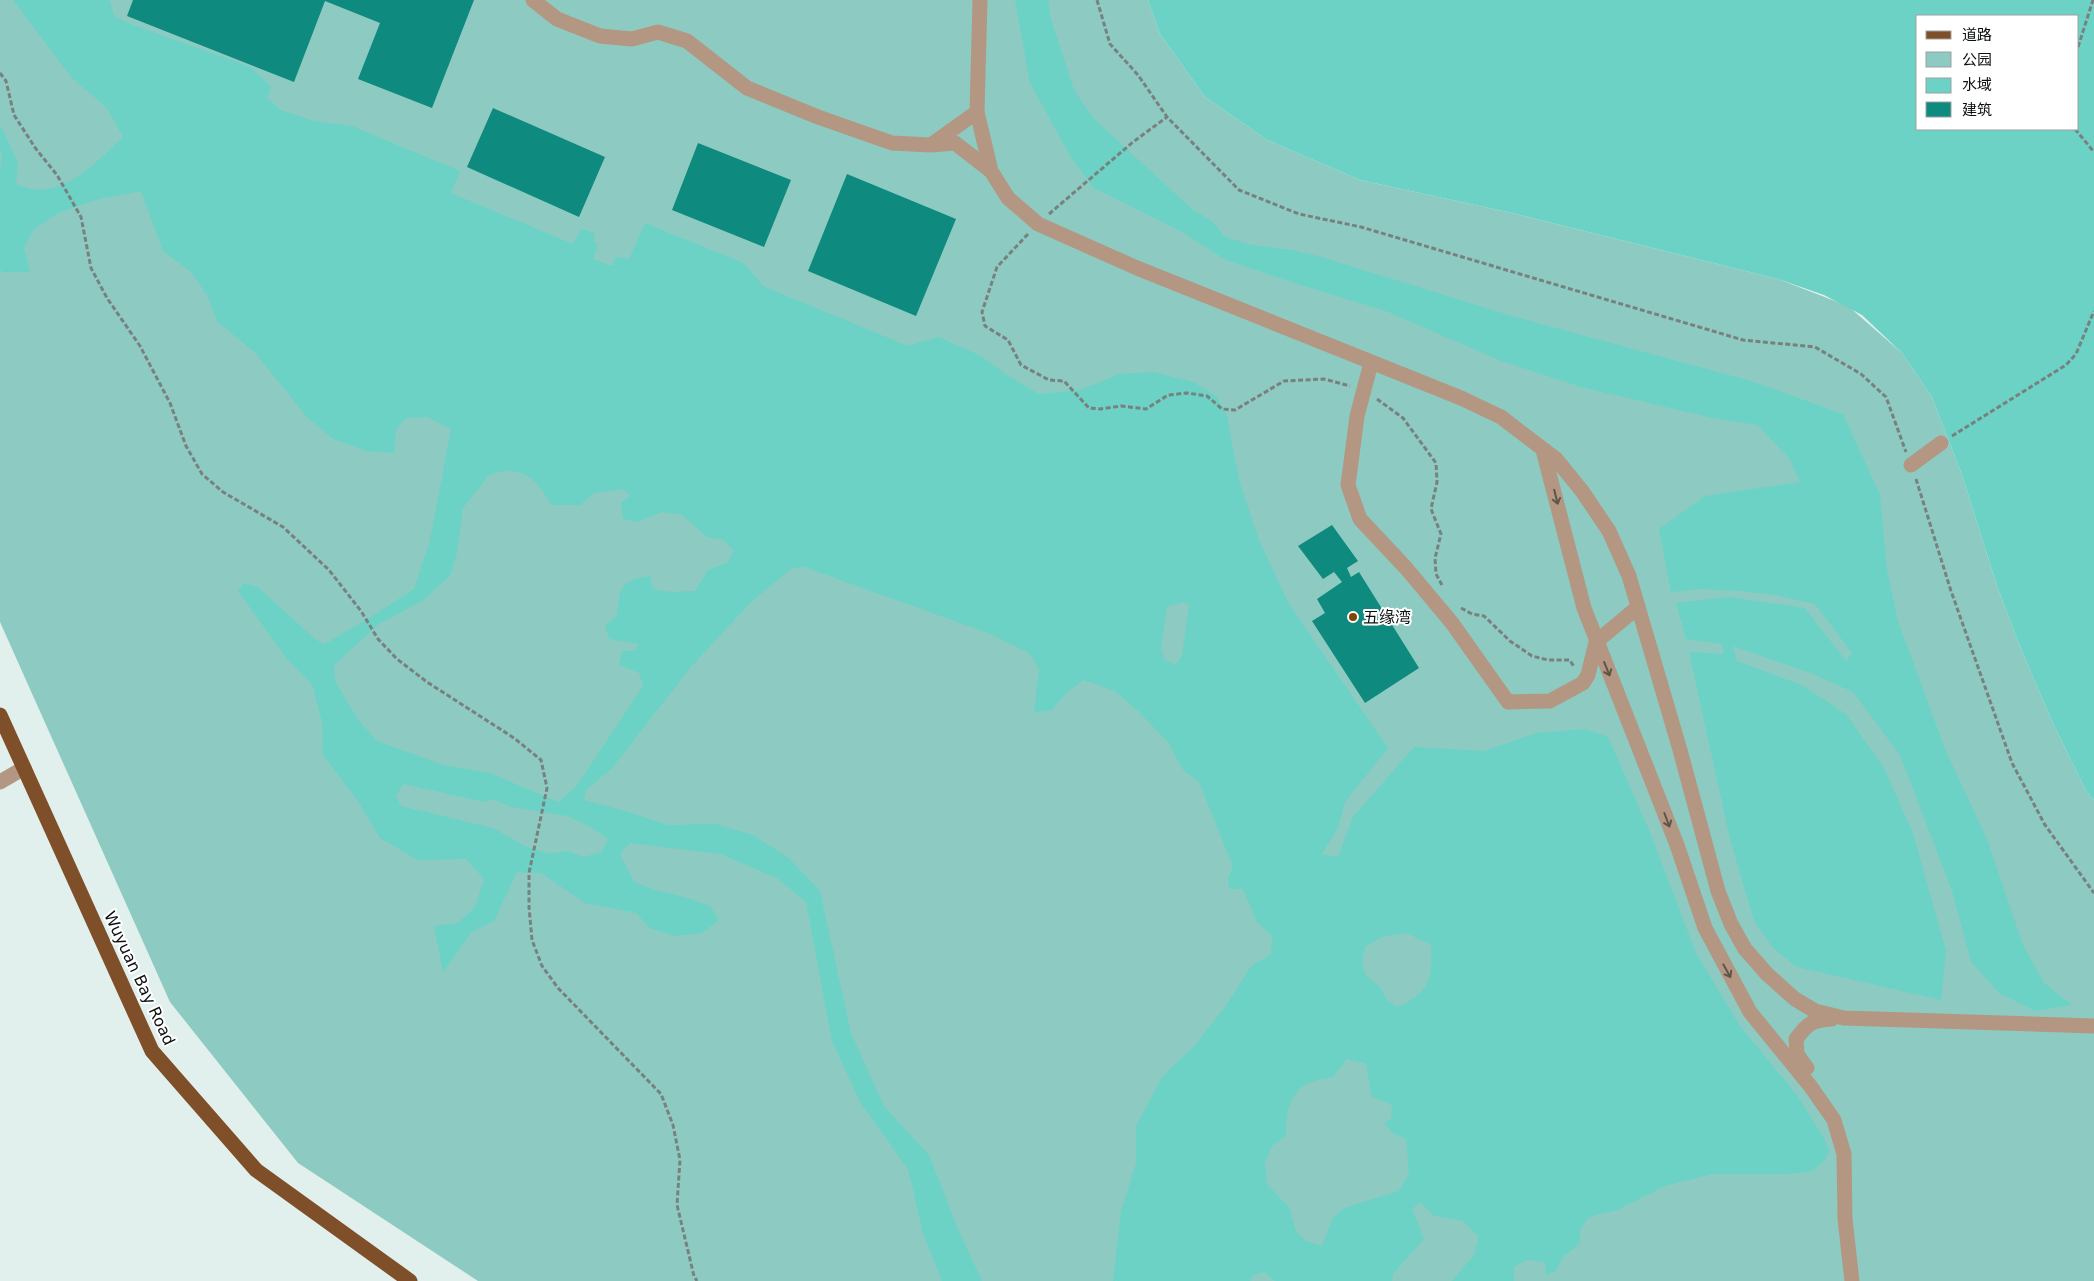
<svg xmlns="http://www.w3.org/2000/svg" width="2094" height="1281" viewBox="0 0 2094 1281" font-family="'DejaVu Sans','Noto Sans SC',sans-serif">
	<rect width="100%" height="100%" fill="#e2f0ed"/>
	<path fill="#8dcbc2" d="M0 0H1148L1160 34 1205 97 1267 140 1360 180 1512 213 1778 279 1848 306 1902 353 1932 397 1962 475 1997 586 2021 649 2051 719 2086 791 2094 800V1281H478L298 1163 170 1002 0 622Z"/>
	<path fill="#6bd2c5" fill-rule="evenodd" d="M13 0H110L114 16 128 23 251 67 271 87 267 98 281 110 313 121 352 126 460 171 451 193 573 244 581 229 595 233 593 242 598 244 593 259 612 266 615 257 629 259 645 223 744 263 763 286 908 346 939 337 981 356 1004 373 1039 394 1080 390 1120 374 1154 372 1193 382 1216 396 1227 416 1239 480 1259 540 1289 604 1388 748 1345 802 1338 828 1322 854 1338 857 1353 817 1414 747 1485 751 1536 733 1585 729 1608 737 1649 830 1696 953 1740 1026 1799 1098 1824 1138 1829 1152 1825 1160 1813 1171 1787 1174H1713L1665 1186 1617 1210 1589 1217 1580 1230V1243L1563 1257 1556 1271 1546 1275 1545 1262 1526 1260 1514 1267V1281H1452L1474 1255 1479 1237 1463 1221 1434 1216 1420 1202 1412 1209 1424 1239 1393 1274 1392 1281H1275L1264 1272 1253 1275 1250 1281H1113L1121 1211 1136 1163V1126L1162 1077 1195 1045 1227 1004 1251 966 1271 954 1272 936 1257 922 1243 889H1229L1228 878 1233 867 1199 782 1183 770 1168 742 1138 711 1115 691 1084 680 1066 693 1052 710 1034 713 1039 669 1029 653 988 633 804 567 791 569 751 602 691 667 612 768 586 790 584 800 632 813 668 825 715 824 753 835 789 858 820 891 851 1033 884 1106 929 1155 959 1231 982 1281H942L923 1233 908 1169 860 1102 832 1041 806 902 777 878 720 854 630 843 620 854 634 882 656 890 688 898 710 906 719 920 702 933 675 936 650 928 636 913 585 903 541 873 517 872 494 921 472 932 443 972 434 926 458 923 475 907 484 879 466 859 418 860 380 838 358 801 323 755 322 722 312 684 287 659 238 591 244 583 259 588 316 640 325 644 374 615 414 589 430 540 451 429 427 417 406 418 396 430 394 453 366 451 333 439 307 417 255 353 217 321 207 295 191 272 163 251 141 191 99 199 58 213 33 230 24 248 30 272H2L0 269V175L2 153 0 152V128L3 130 18 163 16 184C59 205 95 163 123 137L107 108 72 78ZM503 471C532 471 537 483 552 505H580L594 493 624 489 630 496 621 503 623 519 638 522 662 512 682 515 707 537 724 540 734 551 727 563 708 570 695 591 671 592 653 589 650 576C619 580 620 588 617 616L605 625 609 639 638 644 635 651H622L619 665 639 673 643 686 576 787 558 802 490 773 443 765 377 741 359 721 335 681 334 665 379 624 422 601 450 576 457 553 463 508 489 475ZM1183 602 1189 605 1182 656 1175 665 1165 660 1161 649 1167 607ZM403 784 484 802 491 799 512 807 567 816 589 826 608 839 602 852 583 857 567 851 549 854 527 847 493 828 401 806 396 796ZM1406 933 1431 945C1432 979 1431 992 1397 1007L1388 1001 1379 986 1366 976 1362 962 1365 947 1382 937ZM1347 1059 1366 1064 1372 1097 1392 1105 1391 1119 1384 1123 1393 1133 1406 1139 1409 1173 1399 1191 1344 1208 1333 1218 1322 1246 1306 1241 1296 1231 1289 1207 1267 1184 1265 1162 1273 1145 1286 1136C1285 1119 1288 1098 1302 1087 1310 1080 1323 1079 1333 1077Z
		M1015 0H1048L1051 19 1074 90 1093 118 1193 210 1212 221 1225 237 1252 245 1293 250 1318 256 1512 316 1751 381 1843 414 1880 495 1887 570 1898 621 1945 749 1987 839 2023 945 2044 983 2072 1005 2036 1011 2000 994 1971 962 1952 891 1900 755 1853 692 1808 672 1733 646 1737 661 1802 685 1846 714 1884 768 1913 833 1946 951 1941 1000 1797 967 1773 948 1754 921 1730 839 1689 652 1724 654 1722 644 1686 639 1676 603 1729 597 1805 608 1846 661 1852 653 1815 604 1775 595 1740 591 1701 589 1671 592 1659 529 1705 496 1800 482 1789 458 1757 425 1708 417 1581 387 1499 360 1386 311 1294 283 1226 260 1180 231 1094 188 1072 159 1030 83Z
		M1148 0H2094V800L2086 791 2051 719 2021 649 1997 586 1962 475 1932 397 1902 353 1862 315 1824 295 1778 279 1512 213 1360 180 1267 140 1205 97 1160 34ZM2078 16V129H1918V16Z"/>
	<path fill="#0e8a7e" d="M133 0H474L432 108 358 79 380 23 325 1 294 82 127 16Z
		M493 108 605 157 579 217 467 167Z
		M698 143 791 180 764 247 672 210Z
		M847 174 956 219 916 316 808 271Z
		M1332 525 1358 561 1347 568 1351 577 1359 572 1419 668 1365 703 1312 621 1325 613 1317 599 1342 582 1334 572 1323 579 1298 546Z"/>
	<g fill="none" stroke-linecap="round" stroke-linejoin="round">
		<path stroke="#78817f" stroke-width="3" stroke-dasharray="5 2.5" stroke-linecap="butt" d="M1097 0 1110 44 1138 75 1167 117 1239 190 1299 214 1361 227 1743 340 1815 347 1861 374 1886 397 1906 452
			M2078 47 2093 0
			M0 73 6 81 14 115 36 149 57 175 81 217 91 268 107 298 140 346 170 403 186 446 202 474 223 492 283 527 329 570 361 611 378 639 397 659 427 682 514 738 541 760 547 788 529 873V907L532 940 542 966 558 988 661 1094 673 1125 680 1160 677 1205 694 1276 697 1281
			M2075 129 2094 152
			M1049 214 1133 142 1167 117
			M1028 234 997 267 982 312 985 326 1008 340 1021 365 1049 380 1064 381 1089 408 1100 409 1121 406 1146 409 1168 395 1187 393 1207 396 1222 409 1235 410 1284 381 1324 379 1350 386
			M1377 399 1403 418 1436 463 1437 482 1431 509 1441 534 1435 558 1436 574 1442 585
			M1952 436 2066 365 2076 354 2094 311
			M1916 479 1951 591 2012 763 2045 825 2094 893
			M1461 608 1472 614 1484 616 1510 641 1532 656 1548 660H1570L1574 667"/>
		<path stroke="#b39782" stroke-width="15" d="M533 0 557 19 600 36 632 39 658 32 687 41 747 88 818 117 892 143 931 145 955 143 991 171
			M980 0 977 112 991 171 1008 198 1038 224 1137 268 1461 398 1501 417 1556 459 1582 491 1609 531 1629 576 1680 750 1718 891 1731 924 1745 949 1767 974 1795 999 1815 1011 1844 1018 2094 1026
			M932 144 977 112
			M1371 363 1357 416 1348 485 1360 519 1406 568 1452 623 1508 702 1550 701 1583 683 1588 675 1596 642 1638 607
			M1543 450 1584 608 1677 845 1705 928 1750 1012 1811 1087 1834 1120 1844 1154 1845 1219 1852 1281
			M1911 465 1941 443
			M0 782 24 768
			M1807 1068 1797 1054 1796 1039C1808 1023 1812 1020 1832 1019"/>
		<path stroke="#7f4f29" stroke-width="15" d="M0 715 152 1051 256 1170 410 1281"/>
	</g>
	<defs><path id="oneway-shaft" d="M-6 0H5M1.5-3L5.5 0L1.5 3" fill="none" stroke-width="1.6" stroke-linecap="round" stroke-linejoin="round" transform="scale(1.25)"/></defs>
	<g stroke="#605449">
		<use href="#oneway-shaft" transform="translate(1556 497) rotate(76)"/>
		<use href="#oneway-shaft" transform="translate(1607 669) rotate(68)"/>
		<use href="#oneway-shaft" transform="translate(1667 820) rotate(69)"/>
		<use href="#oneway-shaft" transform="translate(1727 971) rotate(61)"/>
	</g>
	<circle fill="#824402" stroke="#fff" stroke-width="2" cx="1353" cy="617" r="5"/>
	<g text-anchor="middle" stroke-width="4" stroke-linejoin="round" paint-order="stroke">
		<g font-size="16" fill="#0c1010" stroke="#fff" text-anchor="start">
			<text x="1363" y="623">五缘湾</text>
		</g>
		<g font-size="16" fill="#0c1010" stroke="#fff">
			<text transform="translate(140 978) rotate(65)" y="6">Wuyuan Bay Road</text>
		</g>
	</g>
	<rect x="1916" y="15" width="162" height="115" fill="#ffffff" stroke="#9e9f9f"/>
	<rect x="1926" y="31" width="25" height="8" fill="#7f4f29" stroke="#9e9f9f"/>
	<text x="1962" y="40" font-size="15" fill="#0c1010">道路</text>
	<rect x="1926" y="52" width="25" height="15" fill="#8dcbc2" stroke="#9e9f9f"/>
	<text x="1962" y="65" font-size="15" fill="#0c1010">公园</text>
	<rect x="1926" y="78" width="25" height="15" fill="#6bd2c5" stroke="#9e9f9f"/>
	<text x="1962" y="90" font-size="15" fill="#0c1010">水域</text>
	<rect x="1926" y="102" width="25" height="15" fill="#0e8a7e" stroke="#9e9f9f"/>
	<text x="1962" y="115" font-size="15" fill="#0c1010">建筑</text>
</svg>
